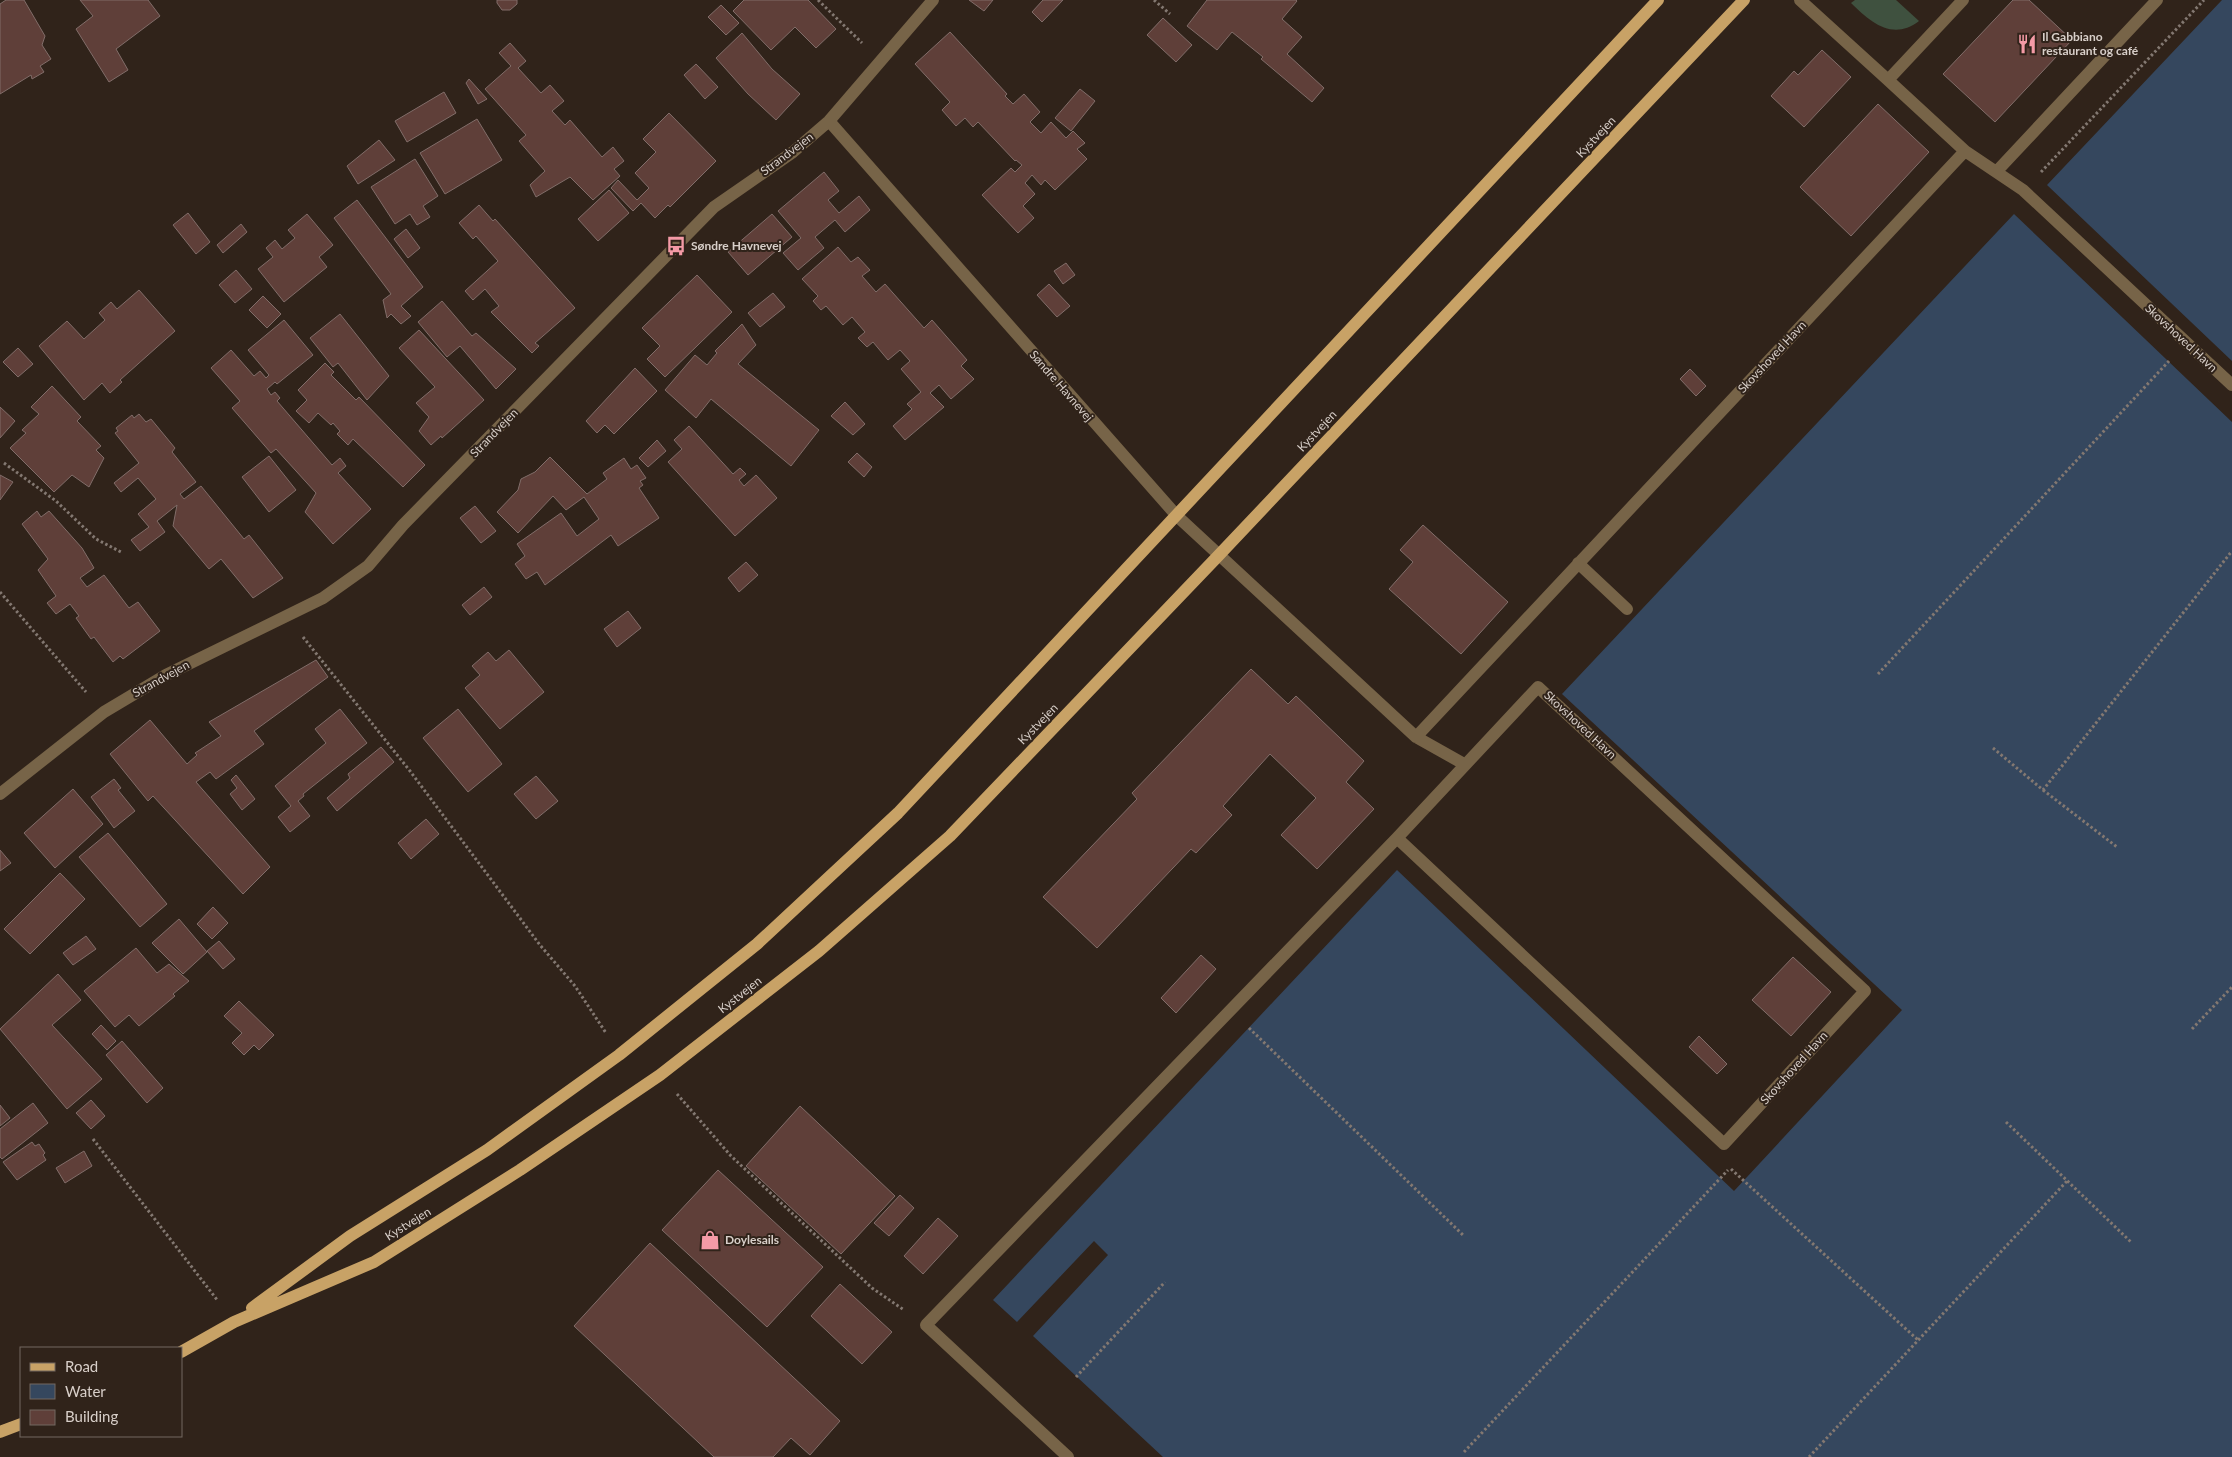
<svg xmlns="http://www.w3.org/2000/svg" width="2232" height="1457" viewBox="0 0 2232 1457" font-family="Lato,sans-serif">
	<rect width="100%" height="100%" fill="#30231a"/>
	<path fill="#3f513f" d="M1855 0H1896L1919 21C1893 41 1871 23 1851 3Z"/>
	<path fill="#35475e" d="M2222 0H2232V361L2047 185Z
		M2014 214 2232 422V1457H1163L1033 1336 1108 1255 1094 1241 1017 1322 993 1300 1397 870 1734 1191 1902 1010 1562 694Z"/>
	<path fill="#5f3f39" stroke="#816d69" d="M6 0H24L45 36 42 45 51 59 40 66 44 72 32 79 31 75 0 94V4Z
		M80 0H148L160 16 116 49 128 70 109 82 76 29 93 16Z
		M497 0H517V4L510 10H502L497 3Z
		M744 0H808L836 29 816 48 795 27 771 50 733 11Z
		M969 0H993L984 11Z
		M1043 0H1063L1042 22 1032 12Z
		M1207 0H1296L1297 1 1282 19 1302 37 1287 54 1324 88 1312 102 1261 59 1263 57 1232 32 1217 50 1187 26Z
		M2013 0H2029L2072 40 1995 122 1943 74Z
		M721 5 739 23 726 35 708 17Z
		M1163 18 1192 45 1176 62 1147 35Z
		M950 32 1007 94 1005 96 1013 104 1024 94 1040 112 1030 122 1041 133 1051 122 1066 138 1073 131 1085 143 1077 149 1087 159 1055 190 1045 180 1041 185 1032 175 1025 183 1035 194 1023 206 1034 218 1018 233 982 195 1011 168 1015 172 1022 165 1016 160 1015 161 978 122 973 127 965 118 956 126 942 110 950 102 915 64Z
		M742 33 772 69 800 94 776 120 748 94 716 58Z
		M510 43 526 61 518 68 541 93 550 85 564 101 552 111 565 125 570 120 602 157 613 147 624 161 614 169 620 176 593 200 570 177 536 197 530 185 545 171 519 141 526 135 485 89 511 66 499 53Z
		M1822 50 1851 77 1804 127 1771 96 1794 71 1798 75Z
		M696 64 718 87 705 99 684 75Z
		M469 79 487 99 478 104 466 83Z
		M1080 89 1095 101 1071 131 1055 118Z
		M444 92 456 113 407 142 395 121Z
		M1878 104 1929 152 1851 236 1800 187Z
		M669 113 716 161 670 207 668 205 655 218 641 203 633 211 611 188 618 180 637 200 649 188 635 173 656 152 643 139Z
		M477 119 502 160 445 194 420 153Z
		M379 140 395 160 358 184 347 166Z
		M415 159 438 196 423 206 430 217 417 225 410 214 395 224 371 187Z
		M824 172 839 191 828 200 839 213 859 196 870 210 845 232 835 220 815 237 824 248 798 270 783 253 801 238 778 211Z
		M609 190 629 213 598 241 578 219Z
		M357 200 423 287 401 306 411 316 401 324 391 314 387 318 383 300 391 294 334 218Z
		M479 205 493 221 495 219 575 308 535 343 539 346 532 353 491 312 499 306 485 289 473 300 465 291 498 261 476 236 473 239 459 223Z
		M188 213 210 242 196 254 173 225Z
		M307 214 333 245 319 257 327 267 284 302 258 269 273 257 266 248 275 240 282 249 295 238 288 230Z
		M772 214 792 237 748 275 728 252Z
		M241 224 247 232 223 253 217 245Z
		M406 229 420 248 408 258 394 239Z
		M838 247 851 262 858 257 870 270 862 276 876 292 885 284 924 328 932 320 967 360 961 366 974 379 951 399 939 385 930 393 944 407 905 440 893 426 912 409 907 404 921 392 901 369 910 361 900 350 888 360 873 342 867 347 858 338 865 332 852 317 843 325 826 306 821 310 813 301 818 296 802 279Z
		M1066 263 1075 275 1063 284 1054 271Z
		M236 270 252 289 235 303 219 285Z
		M697 275 732 312 665 377 647 359 660 346 642 328Z
		M1049 284 1070 306 1057 317 1037 295Z
		M139 290 175 331 120 380 122 382 110 393 102 383 84 400 39 346 67 321 84 339 105 320 99 313 111 302 117 309Z
		M773 293 785 307 760 327 748 313Z
		M263 296 281 314 267 328 249 310Z
		M442 301 472 336 476 333 516 369 496 389 460 346 447 357 418 322Z
		M340 314 389 376 367 400 338 363 333 367 310 338Z
		M284 320 313 355 277 384 275 382 267 389 271 395 275 392 280 398 277 401 332 465 340 458 346 466 338 473 371 509 333 544 305 512 316 493 276 449 271 453 232 408 240 401 211 368 231 350 254 376 260 371 266 378 269 375 248 350Z
		M742 324 756 345 738 364 819 430 791 466 711 399 696 418 665 390 695 355 707 365 717 353 715 351Z
		M419 330 484 400 442 438 441 436 431 445 419 431 429 417 416 403 435 387 399 348Z
		M18 348 33 364 18 377 3 362Z
		M325 363 334 372 331 375 356 400 359 397 425 465 403 487 353 439 348 445 337 434 340 431 333 423 331 425 318 413 309 423 296 411 307 400 298 390Z
		M635 368 657 391 614 434 605 425 597 433 586 421Z
		M1690 369 1706 386 1696 396 1680 379Z
		M52 386 81 417 77 421 101 446 96 450 104 458 89 487 72 475 54 492 10 448 26 433 22 430 39 414 31 407Z
		M845 402 865 424 853 435 831 416Z
		M0 407 15 421 0 438Z
		M139 414 146 422 151 419 175 448 172 452 196 482 180 494 184 499 201 486 244 539 249 535 283 578 253 598 221 559 209 569 173 526 177 505 157 521 165 532 140 551 131 540 149 527 138 514 156 499 138 478 121 492 114 483 139 463 115 433 118 431 116 428 132 415 134 418Z
		M689 426 733 474 740 468 746 474 739 480 744 486 756 475 777 498 735 536 668 462 682 449 674 440Z
		M657 440 666 451 648 467 639 458Z
		M857 453 872 467 864 477 848 462Z
		M269 456 296 490 269 512 242 477Z
		M550 457 587 494 607 479 603 473 624 458 631 469 637 465 646 478 640 481 643 485 639 488 659 518 618 546 611 535 545 585 537 572 526 579 515 564 525 556 517 544 561 513 577 536 599 519 584 497 566 510 553 496 518 533 497 512 518 490 521 479 535 472Z
		M0 475 13 482 0 500Z
		M475 506 496 531 481 543 460 518Z
		M37 511 41 517 49 511 82 548 94 568 80 578 87 587 104 575 129 608 138 602 160 631 123 659 120 656 113 662 94 637 91 639 76 618 79 616 70 604 56 614 47 603 56 596 38 570 48 559 22 524Z
		M1423 525 1508 602 1461 654 1389 589 1413 562 1400 550Z
		M746 562 758 575 739 592 728 578Z
		M484 587 492 597 470 615 462 605Z
		M628 611 641 628 617 647 604 629Z
		M509 650 544 692 500 729 465 688 480 675 472 666 488 652 496 661Z
		M316 660 328 677 254 731 264 744 216 779 210 772 196 782 270 867 243 894 153 796 148 801 110 754 150 720 187 764 197 755 195 753 221 736 209 722Z
		M1251 669 1288 704 1296 696 1364 761 1346 782 1374 809 1317 869 1281 835 1316 798 1270 754 1223 806 1232 815 1196 853 1191 849 1097 948 1043 897 1137 799 1132 793Z
		M340 709 367 743 303 794 304 796 298 801 310 816 290 832 278 817 291 806 275 786 326 743 315 729Z
		M458 709 502 764 468 792 423 738Z
		M381 747 394 762 337 811 327 798 350 778 348 774Z
		M236 775 255 799 242 810 230 794 237 788 231 780Z
		M536 776 558 801 536 819 514 794Z
		M114 779 121 788 118 790 135 811 114 828 91 797Z
		M73 789 103 824 55 868 24 833Z
		M426 819 439 834 411 859 398 843Z
		M108 833 167 904 140 927 79 857Z
		M0 850 11 863 0 871Z
		M60 873 85 899 30 954 4 929Z
		M213 907 228 923 212 939 197 924Z
		M179 919 207 952 183 974 152 943Z
		M86 936 96 949 73 965 63 953Z
		M219 941 235 959 223 969 207 951Z
		M136 948 157 973 169 964 189 981 173 994 175 996 139 1026 129 1015 115 1027 84 991Z
		M1201 955 1216 969 1176 1013 1161 998Z
		M1793 957 1831 992 1791 1036 1752 1000Z
		M58 974 81 1000 52 1025 102 1079 67 1109 0 1029Z
		M239 1001 274 1035 259 1050 254 1045 244 1055 232 1043 242 1033 224 1016Z
		M101 1025 116 1041 107 1050 92 1034Z
		M1699 1036 1727 1064 1717 1074 1689 1047Z
		M122 1041 163 1088 147 1103 106 1055Z
		M91 1100 105 1116 91 1129 76 1113Z
		M33 1103 48 1123 2 1159 0 1157V1129Z
		M0 1105 10 1118 0 1126Z
		M800 1106 895 1196 841 1254 746 1166Z
		M32 1142 35 1146 39 1144 45 1153 43 1155 46 1160 17 1180 3 1162Z
		M84 1151 92 1166 65 1183 56 1168Z
		M718 1170 823 1267 767 1327 662 1230Z
		M900 1195 914 1208 889 1236 874 1223Z
		M938 1218 958 1236 923 1274 904 1256Z
		M650 1243 840 1421 810 1455 791 1438 773 1457H714L574 1326Z
		M840 1284 892 1332 862 1364 811 1316Z"/>
	<g fill="none" stroke-linecap="round" stroke-linejoin="round">
		<path stroke="#837871" stroke-width="3" stroke-dasharray="2.5 2.5" stroke-linecap="butt" d="M818 0 862 43
			M1154 0 1170 14
			M2041 172 2204 0
			M4 463 56 501 96 539 121 552
			M0 592 86 692
			M303 637 410 771 540 945 575 986 606 1033
			M1878 674 2169 361
			M1993 748 2043 790 2232 551
			M2043 790 2117 847
			M1249 1028 1463 1235
			M2192 1029 2232 987
			M677 1094 731 1156 872 1288 904 1310
			M2006 1122 2132 1243
			M93 1139 218 1301
			M1731 1169 1918 1340
			M1076 1377 1165 1282
			M1464 1452 1728 1170
			M1809 1457 2067 1181"/>
		<path stroke="#776448" stroke-width="12" d="M1800 0 1888 80 1963 0
			M1888 80 1965 151 2023 190 2232 385
			M829 121 1177 516 1416 737 1464 764
			M1997 171 2157 0
			M1578 563 1627 609
			M1416 737 1965 151
			M0 794 104 712 166 675 323 598 368 566 403 525 714 207 793 152 829 121 933 0
			M1068 1457 926 1325 1397 838 1538 687 1865 991 1724 1144 1397 838"/>
		<path stroke="#c8a266" stroke-width="12" d="M252 1308 350 1236 487 1150 619 1055 757 944 898 813 1658 0
			M181 1352 234 1322 374 1262 520 1170 660 1075 819 951 950 836 1219 555 1744 0
			M0 1432 21 1424"/>
	</g>
	<defs>
		<symbol id="restaurant-bare" viewBox="-9 -9 18 18"><path d="M-5-6h1v4h1v-4h1v4h1v-4h1v5L-1.5 .5V6h-2V.5L-5-1ZM5-6V6H3V1.5H1.5Q1.5-4 5-6Z" fill="#f49aa6" stroke="#30231a" stroke-width="2.5" paint-order="stroke"/></symbol>
		<symbol id="bus-bare" viewBox="-9 -9 18 18"><path d="M-5-6H5V4H4V6H2V4H-2V6H-4V4H-5ZM-3.5-4V0h7V-4ZM-3.5 1.2v1.5H-2V1.2ZM2 1.2v1.5H3.5V1.2Z" fill="#f49aa6" stroke="#30231a" stroke-width="2.5" paint-order="stroke"/></symbol>
		<symbol id="shop-bare" viewBox="-9 -9 18 18"><path d="M-5-2.5h2.3a2.7 3.5 0 0 1 5.4 0H5L5.5 6h-11ZM-1.5-2.5h3a1.5 2.3 0 0 0-3 0Z" fill="#f49aa6" stroke="#30231a" stroke-width="2.5" paint-order="stroke"/></symbol>
	</defs>
	<g fill-rule="evenodd">
		<use href="#restaurant-bare" x="2013" y="30" width="28" height="28"/>
		<use href="#bus-bare" x="662" y="232" width="28" height="28"/>
		<use href="#shop-bare" x="696" y="1226" width="28" height="28"/>
	</g>
	<g text-anchor="middle" stroke-width="4" stroke-linejoin="round" paint-order="stroke">
		<g font-size="12" font-weight="bold" fill="#d8cfc9" stroke="#30231a" text-anchor="start">
			<text x="2042" y="41">Il Gabbiano<tspan x="2042" dy="14">restaurant og café</tspan></text>
			<text x="691" y="250">Søndre Havnevej</text>
			<text x="725" y="1244">Doylesails</text>
		</g>
		<g font-size="12" fill="#d8cfc9" stroke="#30231a">
			<text transform="translate(1596 137) rotate(-47)" y="4">Kystvejen</text>
			<text transform="translate(787 154) rotate(-37)" y="4">Strandvejen</text>
			<text transform="translate(2181 338) rotate(43)" y="4">Skovshoved Havn</text>
			<text transform="translate(1772 357) rotate(-47)" y="4">Skovshoved Havn</text>
			<text transform="translate(1061 386) rotate(49)" y="4">Søndre Havnevej</text>
			<text transform="translate(1317 431) rotate(-47)" y="4">Kystvejen</text>
			<text transform="translate(494 433) rotate(-46)" y="4">Strandvejen</text>
			<text transform="translate(161 679) rotate(-29)" y="4">Strandvejen</text>
			<text transform="translate(1038 724) rotate(-46)" y="4">Kystvejen</text>
			<text transform="translate(1580 725) rotate(43)" y="4">Skovshoved Havn</text>
			<text transform="translate(740 995) rotate(-38)" y="4">Kystvejen</text>
			<text transform="translate(1794 1068) rotate(-48)" y="4">Skovshoved Havn</text>
			<text transform="translate(408 1224) rotate(-32)" y="4">Kystvejen</text>
		</g>
	</g>
	<rect x="20" y="1347" width="162" height="90" fill="#30231a" stroke="#736860"/>
	<rect x="30" y="1363" width="25" height="8" fill="#c8a266" stroke="#736860"/>
	<text x="65" y="1372" font-size="15" fill="#d8cfc9">Road</text>
	<rect x="30" y="1384" width="25" height="15" fill="#35475e" stroke="#736860"/>
	<text x="65" y="1397" font-size="15" fill="#d8cfc9">Water</text>
	<rect x="30" y="1410" width="25" height="15" fill="#5f3f39" stroke="#736860"/>
	<text x="65" y="1422" font-size="15" fill="#d8cfc9">Building</text>
</svg>
